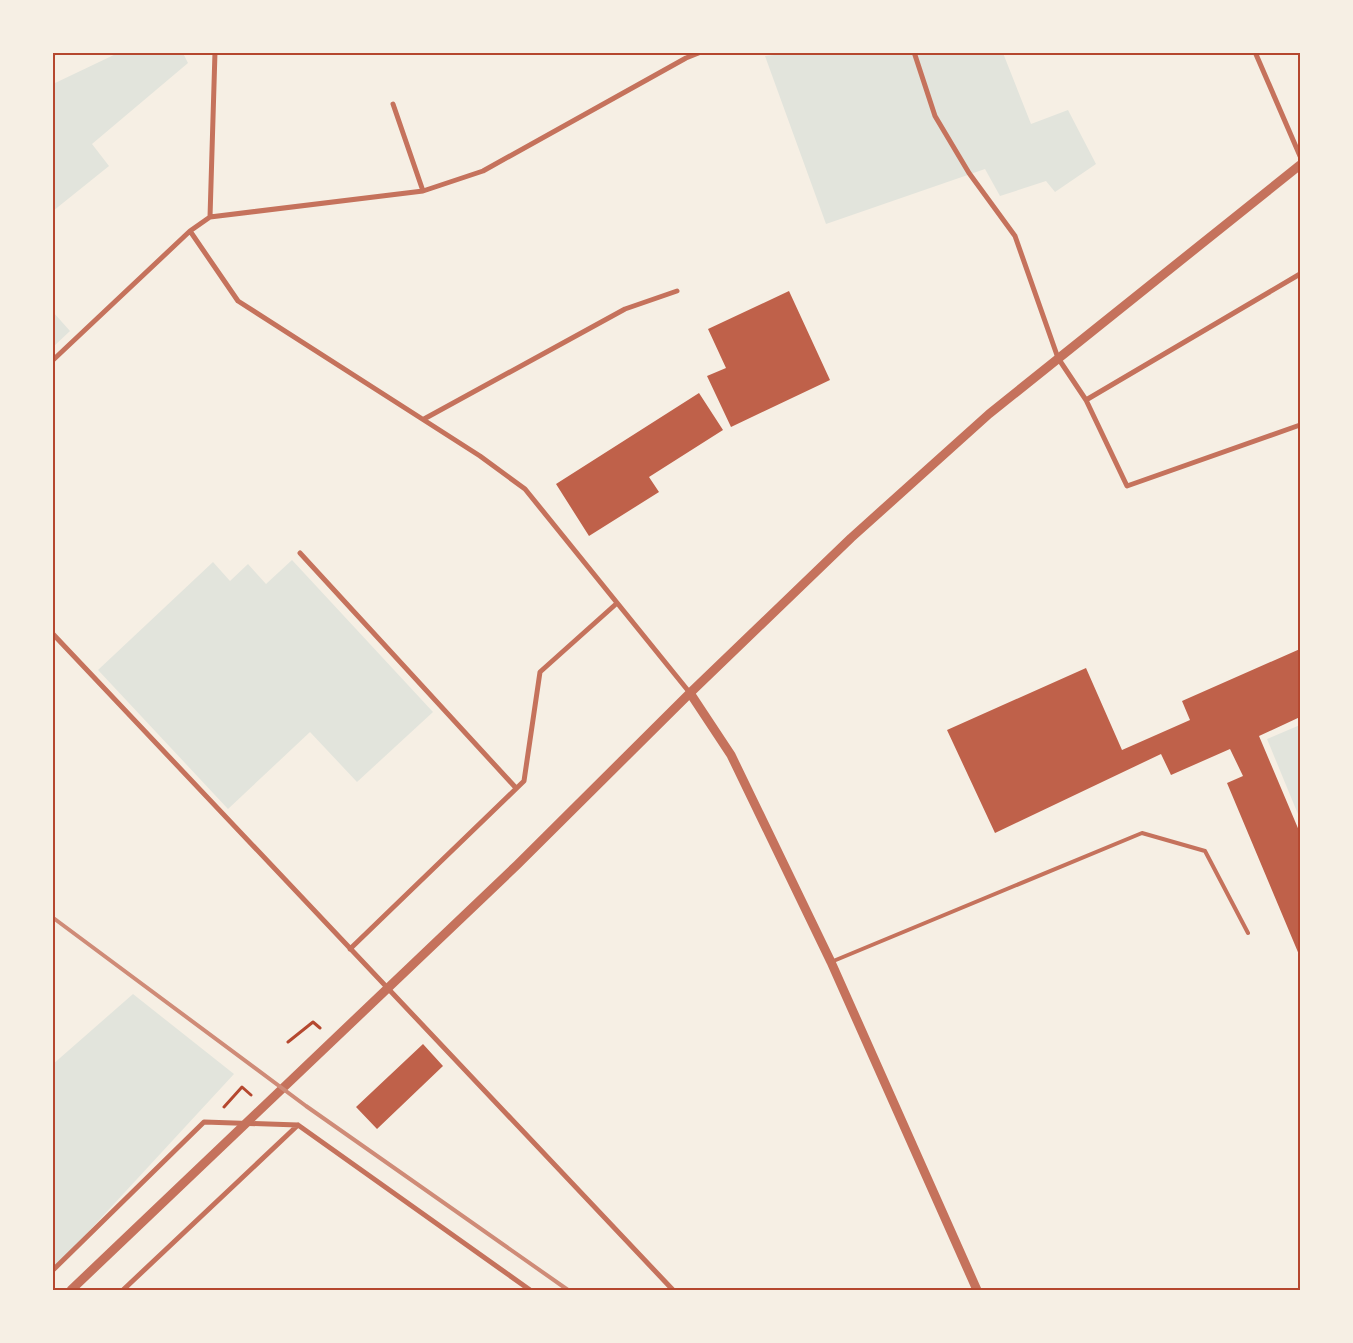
<svg xmlns="http://www.w3.org/2000/svg" width="1353" height="1343" viewBox="0 0 1353 1343" font-family="'Asap Condensed',sans-serif">
	<rect width="100%" height="100%" fill="#f6efe4"/>
	<path fill="#e2e4dc" d="M802 52 1003 53 1031 124 1068 110 1096 164 1055 192 1046 181 1000 196 985 169 826 224 765 56Z
		M118 53H183L188 63 92 144 109 166 53 211V84Z
		M53 312 70 331 53 347H52Z
		M292 560 433 712 357 782 310 732 228 809 98 670 213 562 230 581 248 564 266 584Z
		M1300 725V819L1267 739Z
		M133 994 234 1074 53 1270 52 1065Z"/>
	<path fill="#bf614a" d="M789 291 830 380 731 427 707 376 726 368 708 329Z
		M699 393 723 430 649 477 659 492 589 536 556 484Z
		M1300 649V717L1259 736 1300 833V957L1227 783 1243 776 1230 749 1171 775 1161 754 995 833 947 730 1086 668 1122 750 1190 720 1182 701Z
		M423 1044 443 1066 377 1129 356 1107Z"/>
	<g fill="none" stroke-linecap="round" stroke-linejoin="round">
		<path stroke="#b5482f" stroke-width="3" d="M288 1042 313 1022 320 1028
			M224 1107 242 1087 251 1095"/>
		<path stroke="#c5725c" stroke-width="4" d="M831 962 1142 833 1205 851 1248 933"/>
		<path stroke="#c5725c" stroke-width="5" d="M914 52 935 116 969 173 1015 236 1058 358 1086 400 1127 486 1300 425
			M1255 52 1300 156
			M52 54 56 52
			M393 104 423 191
			M210 217 215 52
			M190 231 238 301 480 456 525 489 690 693
			M52 361 190 231 210 217 423 191 483 171 686 58 701 52
			M1086 400 1300 274
			M424 419 625 309 677 291
			M300 553 516 788
			M52 633 673 1290
			M350 949 524 781 540 672 616 604
			M52 1271 204 1122 298 1125 530 1290
			M123 1290 298 1125"/>
		<path stroke="#c5725c" stroke-width="9" d="M690 693 731 755 831 962 977 1290
			M71 1290 517 865 690 693 851 538 989 414 1300 165"/>
		<path stroke="#cf8b77" stroke-width="4" d="M52 917 306 1106 568 1290"/>
	</g>
	<rect width="1353" height="1343" fill="none" stroke="#f6efe4" stroke-width="108"/>
	<rect x="54" y="54" width="1245" height="1235" fill="none" stroke="#b5482f" stroke-width="2"/>
</svg>
